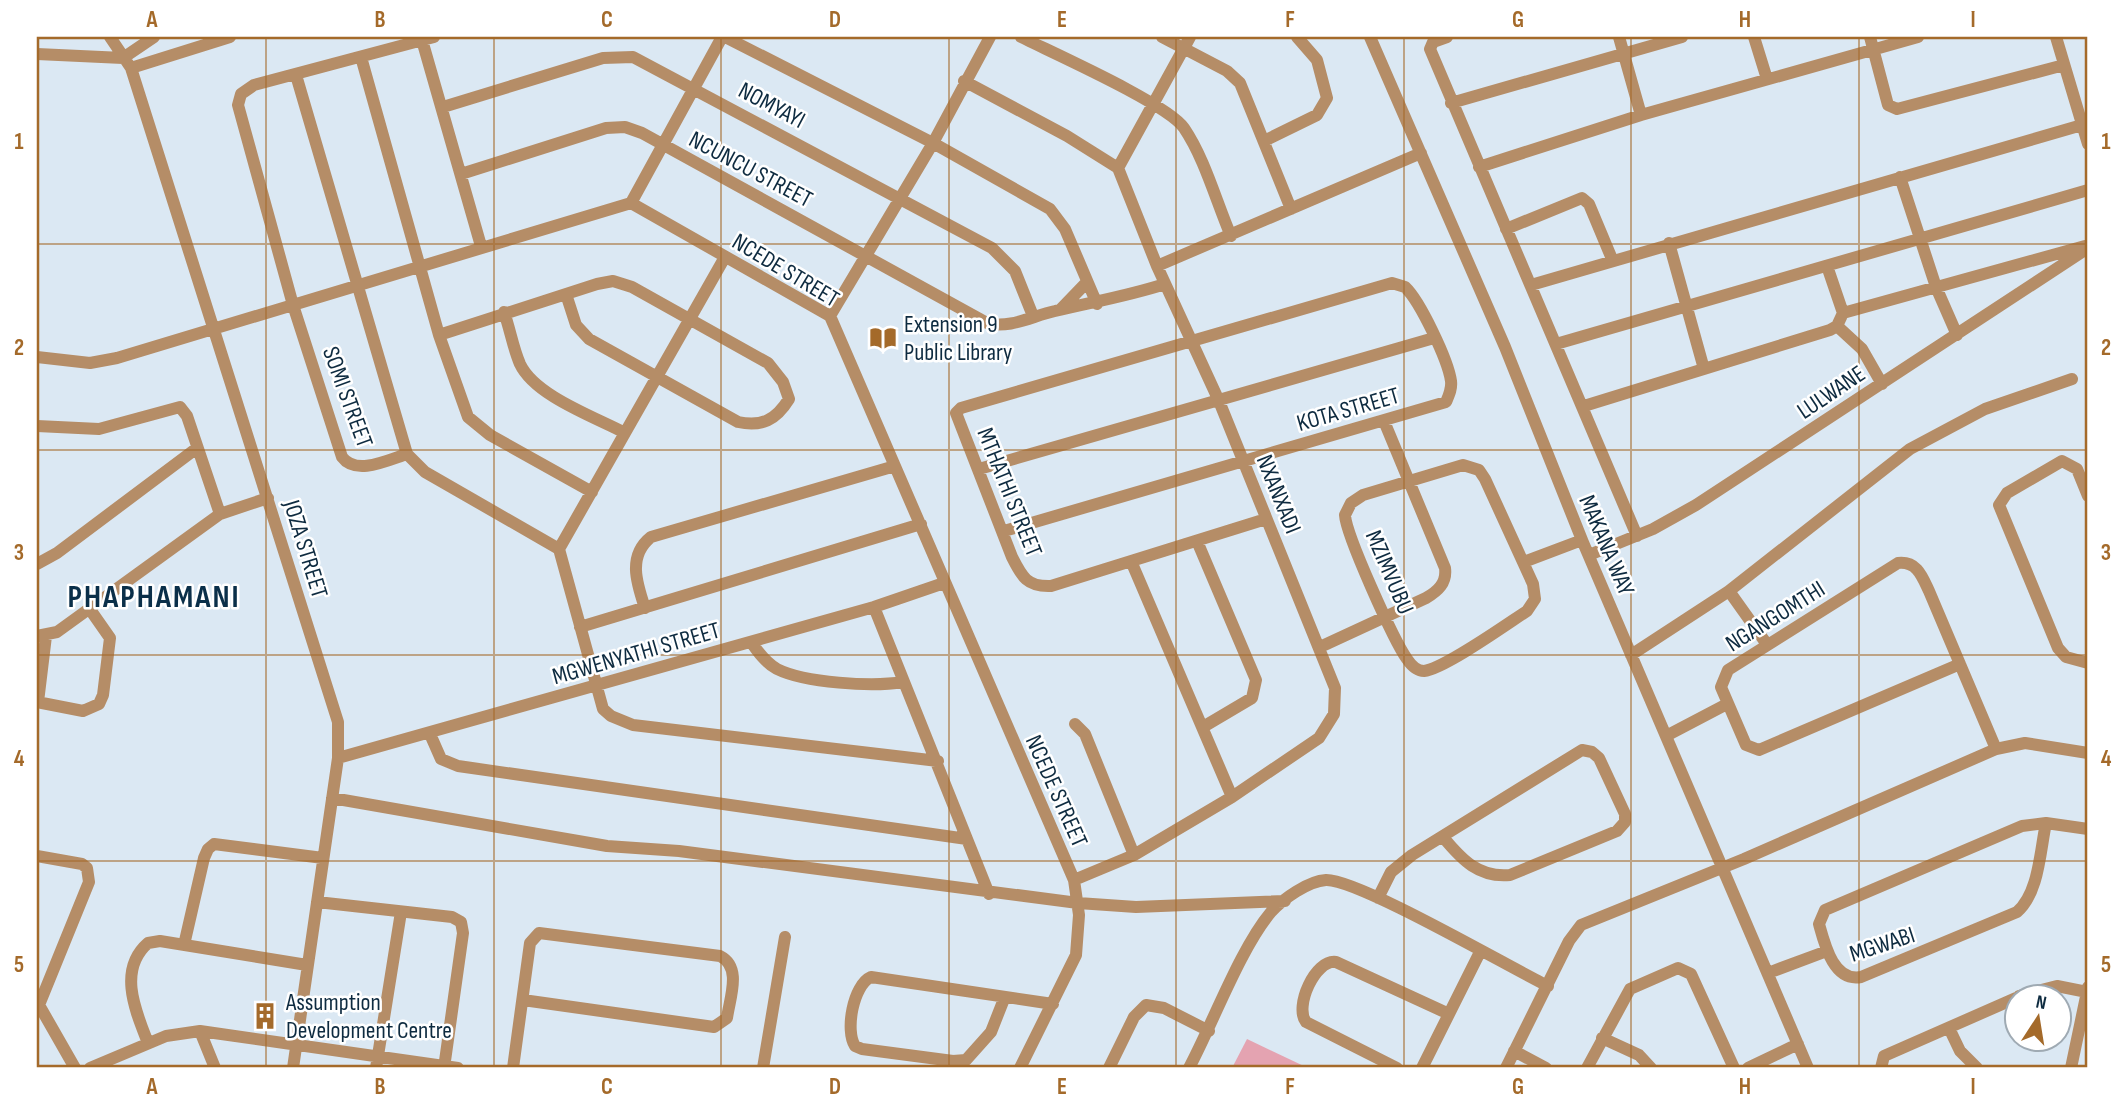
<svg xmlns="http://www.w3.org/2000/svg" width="2125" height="1105" viewBox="0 0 2125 1105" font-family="'Sofia Sans Condensed',sans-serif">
	<rect width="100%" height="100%" fill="#dbe8f3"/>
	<path fill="#e4a3b1" d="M1247 1039 1308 1068H1232Z"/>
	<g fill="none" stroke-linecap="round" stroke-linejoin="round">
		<path stroke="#b58d67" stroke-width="12" d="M110 37 131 68 338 722V758L293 1068
			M725 37 933 143 1050 209 1065 229 1097 304
			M1021 37C1053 53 1168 104 1184 128 1205 159 1216 201 1231 236
			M1162 37 1227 71 1240 83 1291 209
			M1370 37 1505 347 1582 540 1808 1068
			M1447 37 1433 42 1430 49 1637 536
			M1619 37 1641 115
			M1754 37 1767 79
			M1870 37 1888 105 1897 109 2064 65
			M2056 37 2088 144
			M422 40 481 246
			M37 54 123 58 154 37
			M361 57 439 335 468 417 490 435 592 492
			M131 68 230 37
			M296 75 407 454 425 472 559 549 603 709 611 716 633 725 938 761
			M964 81 1067 136 1118 168 1157 266 1219 401 1335 688 1334 714 1319 738 1232 797 1134 855 1074 880
			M1451 103 1682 37
			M443 107 603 58 633 57 992 248 1015 271 1033 316
			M1264 141 1317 115 1327 98 1317 60 1297 37
			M1479 167 1641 115 1918 37
			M1118 168 1190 37
			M461 174 606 128 625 127 642 133 987 323C1010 329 1032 316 1055 311 1092 302 1128 296 1165 284
			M1900 177 1936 287 1957 335
			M631 203 722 37
			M1506 229 1582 198 1589 204 1612 259
			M1669 243 1704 369
			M1157 266 1421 153
			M1531 285 2082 125
			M1061 309 1087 282
			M504 312C510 329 513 348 520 364 535 396 595 417 625 433
			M1843 313 2085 246
			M830 316 933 143 990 37
			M1837 326 1862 349 1882 384
			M439 335 597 284 613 281 632 287 768 363 783 382 789 399C776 420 762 427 738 422L589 339 576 325 566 294
			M1556 344 2088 190
			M37 357 90 363 117 358 631 203 830 316 1074 880 1079 915 1076 955 1020 1068
			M1584 406 1830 330 1837 326 1843 313 1827 266
			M37 426 99 429 180 407 187 416 220 514
			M407 454C388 460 356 476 342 457L293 305 238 105 241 94 254 85 434 37
			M1463 465 1479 470 1485 479 1533 584 1535 599 1527 611C1507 624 1444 669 1424 671 1416 671 1411 665 1407 659 1394 641 1346 535 1345 515L1351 503 1363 495Z
			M979 469 1434 338
			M2088 496 2077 469 2062 461 2007 493 1999 505 2058 648 2066 657 2088 663
			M1004 531 1446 402C1449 395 1452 389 1451 381 1448 360 1420 301 1405 287L1392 283 961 408 956 413 1012 557C1022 577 1027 587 1051 586L1266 519
			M1197 541 1256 680 1252 698 1203 727
			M559 549 725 257
			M1589 555 1653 529 1696 505 2088 248
			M1131 561 1232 797
			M1524 562 1582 540
			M37 564 57 553 197 448
			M1729 591 1766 643
			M874 607 989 894
			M645 608C637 584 627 556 651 537L895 466
			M580 627 921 524
			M37 636 57 632 220 514 268 498
			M751 642C758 652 766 663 777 669 805 683 872 687 903 682
			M1320 647 1426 598C1438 591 1447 583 1445 568L1384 421
			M1631 655 1729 591 1910 449 1985 409 2072 379
			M1960 664 1759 750 1746 745 1721 687 1728 670 1898 563C1917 561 1922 576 1929 591L1996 749
			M37 702 83 711 99 704 103 695 110 638 89 608
			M38 702 46 636
			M1075 724 1085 734 1134 855
			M430 734 441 759 458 766 967 839
			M1666 736 1727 704
			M338 758 874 607 944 583
			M332 798 607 846 679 851 1078 903 1136 907 1285 901
			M2046 823C2040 851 2039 893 2017 912L1861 977C1834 982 1825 946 1819 924L1825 910 2022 826 2046 823 2088 829
			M37 856 82 864 87 868 89 882 39 1005
			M1378 898 1391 872 1412 855 1582 750 1592 752 1599 758 1625 814V822L1617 831 1510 875C1479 878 1462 860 1443 837
			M317 902 452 917 461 922 463 933 444 1068
			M184 945 204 858 208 849 214 844 323 858
			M1768 973 1827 951
			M2019 996 2057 986 2087 992
			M1004 999 991 1032 966 1060 953 1061 862 1049 855 1046C845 1031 853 985 871 977L1053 1004
			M39 1005 75 1068
			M1949 1028 1960 1051 1977 1068
			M200 1031 215 1068
			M1602 1038 1639 1055 1651 1068
			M148 1043C136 1012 117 970 148 943L160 941 307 965
			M1514 1051 1546 1068
			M90 1068 166 1036 200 1031 458 1068
			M376 1068 401 912
			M513 1068 530 943 539 933 720 956C742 967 730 997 727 1018L714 1027 523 1000
			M763 1068 785 937
			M1109 1068 1134 1017 1146 1005 1164 1008 1209 1031
			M1189 1068C1213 1023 1240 949 1271 912 1283 899 1308 881 1326 880 1358 879 1509 967 1548 986
			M1397 1068 1306 1022C1294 1007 1315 959 1336 962L1449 1014
			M1422 1068 1480 952
			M1506 1068 1569 941 1581 925 1744 859 1996 749 2025 743 2088 753
			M1587 1068 1630 989 1678 968 1691 974 1734 1068
			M1748 1068 1798 1044
			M1881 1068 1884 1056 2016 998
			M2071 1068 2088 987"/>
	</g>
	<path fill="none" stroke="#a46a2a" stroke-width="2" stroke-opacity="0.55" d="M266 37V1068M494 37V1068M721 37V1068M949 37V1068M1176 37V1068M1404 37V1068M1631 37V1068M1859 37V1068M37 244H2088M37 450H2088M37 655H2088M37 861H2088"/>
	<defs>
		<symbol id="library-bare" viewBox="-9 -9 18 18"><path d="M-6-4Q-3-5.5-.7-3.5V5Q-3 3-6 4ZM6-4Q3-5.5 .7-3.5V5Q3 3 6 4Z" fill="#a46a2a" stroke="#fff" stroke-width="2.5" paint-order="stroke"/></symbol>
		<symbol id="building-bare" viewBox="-9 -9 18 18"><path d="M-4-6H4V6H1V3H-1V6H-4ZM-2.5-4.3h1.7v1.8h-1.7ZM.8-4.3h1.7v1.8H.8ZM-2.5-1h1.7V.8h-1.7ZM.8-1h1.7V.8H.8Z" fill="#a46a2a" stroke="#fff" stroke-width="2.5" paint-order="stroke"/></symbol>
	</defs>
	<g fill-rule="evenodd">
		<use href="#library-bare" x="864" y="319" width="38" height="38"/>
		<use href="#building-bare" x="246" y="997" width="38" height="38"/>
	</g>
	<g text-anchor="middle" stroke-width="5" stroke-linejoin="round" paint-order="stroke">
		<g font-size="24" fill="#0e2b40" stroke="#fff">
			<text transform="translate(772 105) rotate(28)" y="8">NOMYAYI</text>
			<text transform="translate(751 169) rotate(28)" y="8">NCUNCU STREET</text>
			<text transform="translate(786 270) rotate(31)" y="8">NCEDE STREET</text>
			<text transform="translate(1831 392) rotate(-34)" y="8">LULWANE</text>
			<text transform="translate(348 397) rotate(70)" y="8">SOMI STREET</text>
			<text transform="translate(1348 409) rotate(-16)" y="8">KOTA STREET</text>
			<text transform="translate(1010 492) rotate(68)" y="8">MTHATHI STREET</text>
			<text transform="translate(1279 494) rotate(68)" y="8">NXANXADI</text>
			<text transform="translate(1607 545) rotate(67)" y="8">MAKANA WAY</text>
			<text transform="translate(306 549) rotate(73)" y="8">JOZA STREET</text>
			<text transform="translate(1390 572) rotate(67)" y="8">MZIMVUBU</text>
			<text transform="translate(1775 616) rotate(-32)" y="8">NGANGOMTHI</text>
			<text transform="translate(636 653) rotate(-16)" y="8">MGWENYATHI STREET</text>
			<text transform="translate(1057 791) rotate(66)" y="8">NCEDE STREET</text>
			<text transform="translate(1882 944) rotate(-18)" y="8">MGWABI</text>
		</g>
		<g font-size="24" fill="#0e2b40" stroke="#fff" text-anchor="start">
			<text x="904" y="332">Extension 9<tspan x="904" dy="28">Public Library</tspan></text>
			<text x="286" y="1010">Assumption<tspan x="286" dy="28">Development Centre</tspan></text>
		</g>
		<g font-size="32" font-weight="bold" letter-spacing="2" fill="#0a2f49" stroke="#fff">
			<text x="154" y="607">PHAPHAMANI</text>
		</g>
	</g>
	<rect width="2125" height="1105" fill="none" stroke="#ffffff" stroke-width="77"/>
	<g transform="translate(2038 1018) rotate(12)"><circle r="33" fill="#ffffff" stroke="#9faab3" stroke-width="2"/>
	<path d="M0-5L12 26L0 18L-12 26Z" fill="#a46a2a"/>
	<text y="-10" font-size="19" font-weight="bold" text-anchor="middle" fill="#0e2b40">N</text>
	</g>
	<rect x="38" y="38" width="2048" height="1028" fill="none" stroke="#a46a2a" stroke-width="2.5"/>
	<g font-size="23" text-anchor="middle" font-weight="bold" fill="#a46a2a">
		<text x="152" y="27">A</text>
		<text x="380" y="27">B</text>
		<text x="607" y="27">C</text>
		<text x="835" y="27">D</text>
		<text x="1062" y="27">E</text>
		<text x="1290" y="27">F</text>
		<text x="1518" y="27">G</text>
		<text x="1745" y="27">H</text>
		<text x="1973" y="27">I</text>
		<text x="19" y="149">1</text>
		<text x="2106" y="149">1</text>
		<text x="19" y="355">2</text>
		<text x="2106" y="355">2</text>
		<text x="19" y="560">3</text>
		<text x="2106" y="560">3</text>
		<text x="19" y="766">4</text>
		<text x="2106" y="766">4</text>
		<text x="19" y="972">5</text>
		<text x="2106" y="972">5</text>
		<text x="152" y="1094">A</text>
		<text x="380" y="1094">B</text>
		<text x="607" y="1094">C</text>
		<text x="835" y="1094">D</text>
		<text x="1062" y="1094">E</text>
		<text x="1290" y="1094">F</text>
		<text x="1518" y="1094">G</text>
		<text x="1745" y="1094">H</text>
		<text x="1973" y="1094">I</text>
	</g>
</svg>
